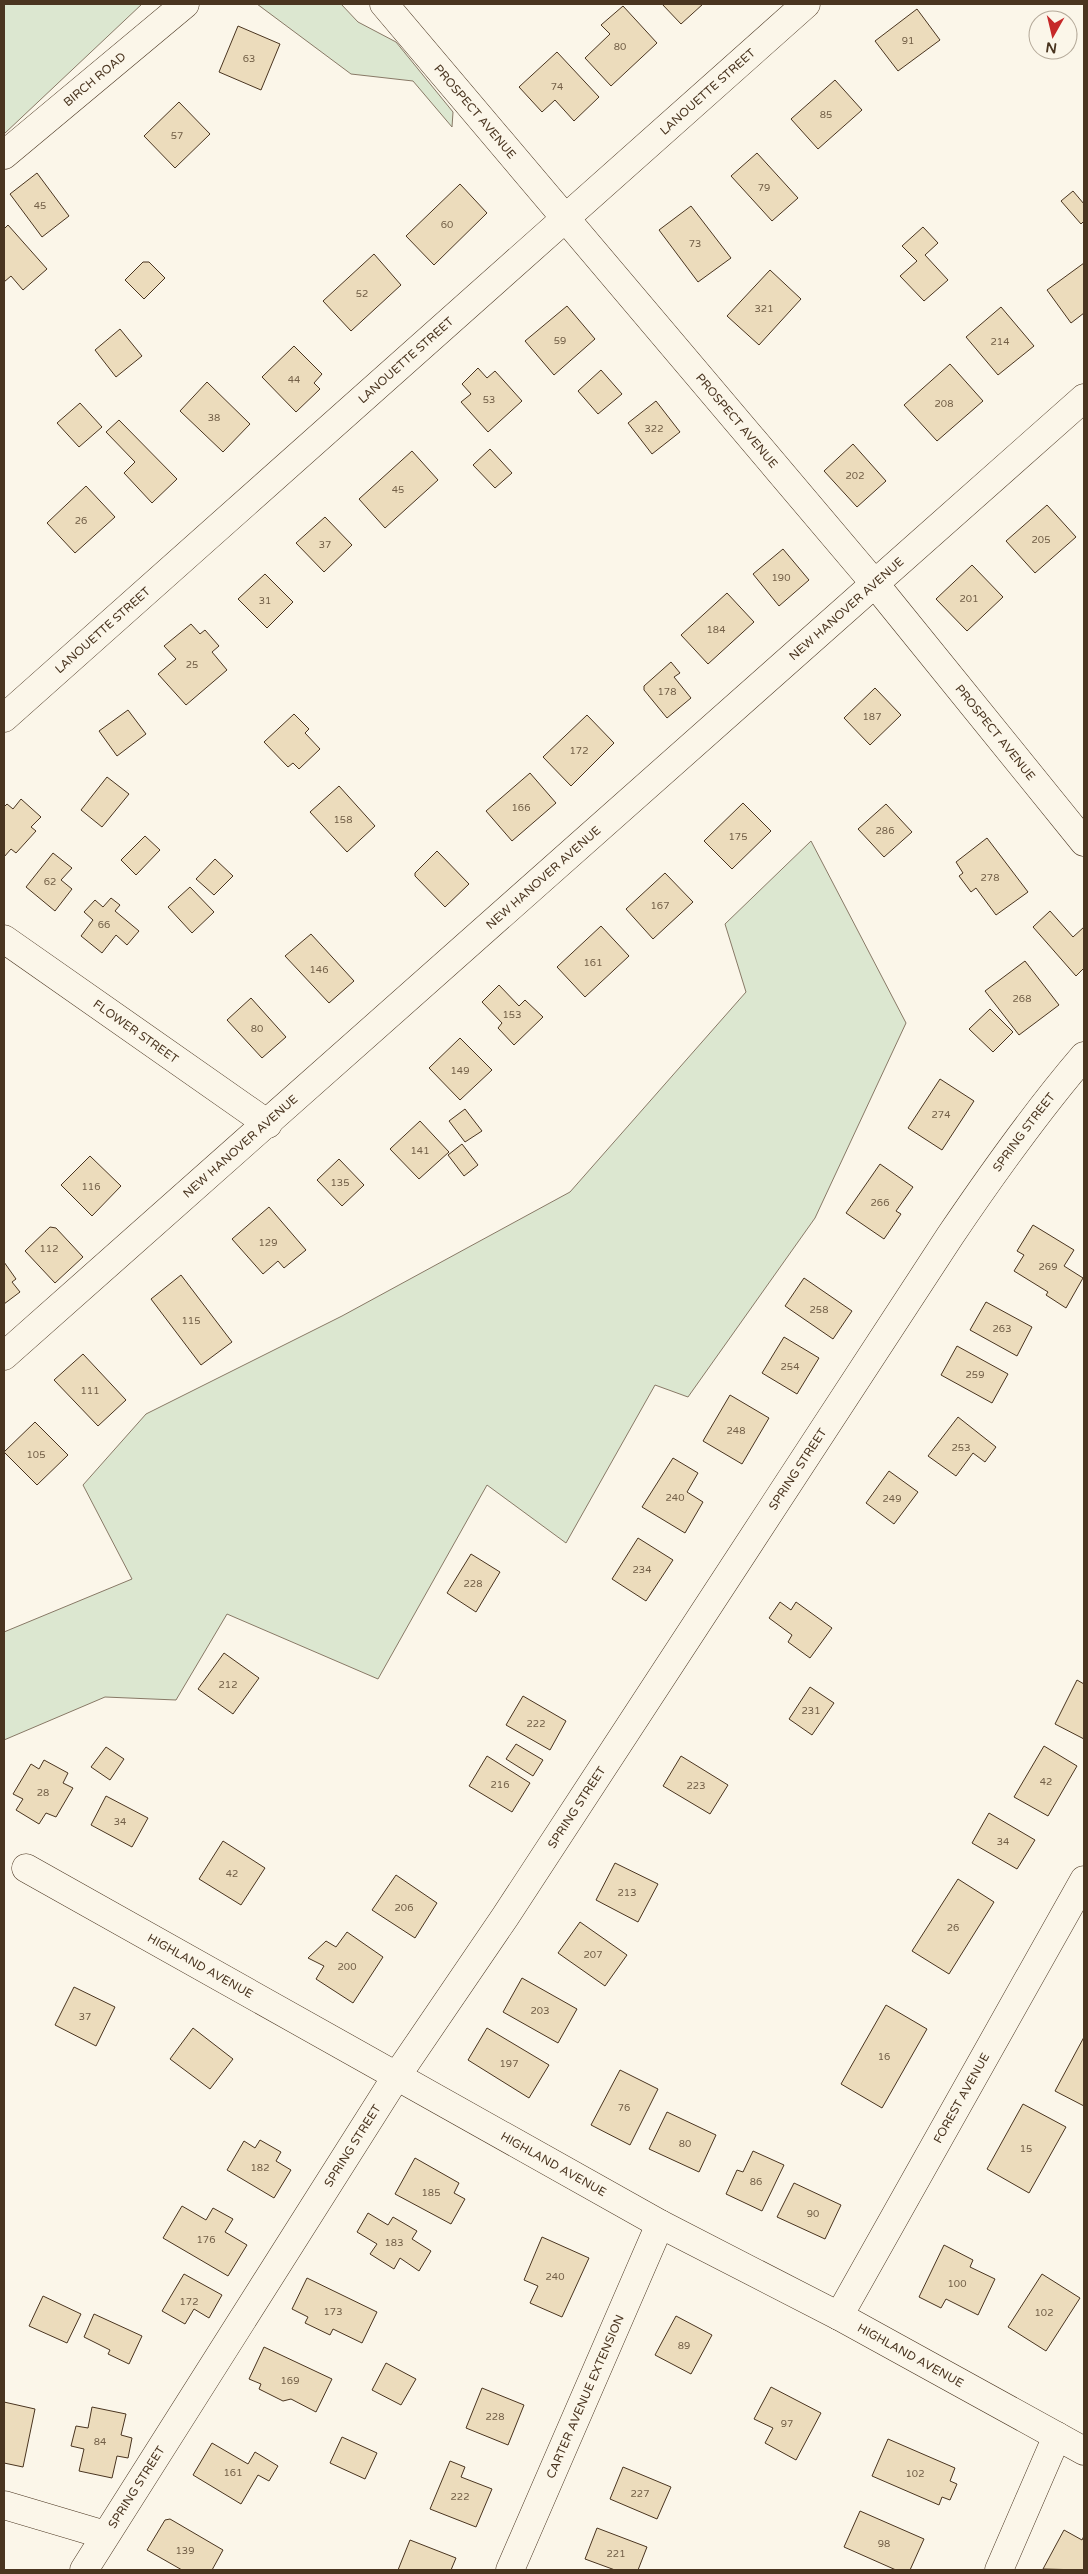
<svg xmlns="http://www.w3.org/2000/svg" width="1088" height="2574" viewBox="0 0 1088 2574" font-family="'Varela Round',sans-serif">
	<rect width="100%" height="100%" fill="#fbf6e9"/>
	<path fill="#dce7d0" stroke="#887966" d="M4 4H142L4 134Z
		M257 4H341L358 22 396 42 453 112 452 127 413 81 351 74Z
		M811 841 906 1023 815 1218 688 1397 655 1385 566 1543 487 1485 378 1679 227 1614 176 1700 105 1697 4 1740V1632L132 1579 83 1485 146 1414 342 1316 570 1192 746 992 725 924Z"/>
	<path fill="#ecdcbc" stroke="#4a3520" d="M662 4H703L681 24Z
		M623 6 657 43 611 86 585 58 610 34 601 25Z
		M917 9 940 40 898 71 875 41Z
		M238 26 280 44 261 90 219 72Z
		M557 52 599 97 574 121 555 100 542 112 519 87Z
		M835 80 862 110 818 149 791 119Z
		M179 102 210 134 175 168 144 136Z
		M757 153 798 198 772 221 731 176Z
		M37 173 69 216 42 237 10 194Z
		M460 184 487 213 434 265 406 236Z
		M1073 191 1084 204V221L1081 224 1061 201Z
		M691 206 731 258 698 282 659 230Z
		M8 225 47 269 23 290 11 276 4 282V229Z
		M923 227 938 243 925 255 948 280 924 301 900 276 917 261 902 246Z
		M374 254 401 285 351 331 323 301Z
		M143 262H149L165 278 144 299 125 280Z
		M1084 263V313L1071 323 1047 290Z
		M770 270 801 299 759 345 727 316Z
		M567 306 595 339 554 375 525 341Z
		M1001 307 1034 346 998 375 966 337Z
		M120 329 142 356 116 377 95 350Z
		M294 346 322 374 314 383 320 389 296 412 262 377Z
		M950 364 983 401 937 441 904 405Z
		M478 368 487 378 495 371 522 401 488 432 461 402 471 394 462 384Z
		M601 370 622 394 598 414 578 391Z
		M207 382 250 424 223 452 180 411Z
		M656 401 680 432 652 454 628 423Z
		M80 403 102 427 79 447 57 423Z
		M119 420 177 479 152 503 124 473 135 462 106 432Z
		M853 444 886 481 857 507 824 471Z
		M490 449 512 473 495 488 473 465Z
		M412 451 438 480 385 528 359 499Z
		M86 486 115 517 75 553 47 523Z
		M1047 505 1076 537 1035 573 1006 541Z
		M325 517 352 545 324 572 296 543Z
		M783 549 809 580 779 606 753 574Z
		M972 565 1003 597 967 631 936 599Z
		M265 574 293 602 267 628 238 599Z
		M727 593 754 622 708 664 681 635Z
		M191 624 200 634 205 630 219 646 212 652 227 670 186 705 158 674 176 659 164 646Z
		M671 662 680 673 674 677 691 698 667 718 644 690V686Z
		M875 688 901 715 870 745 844 718Z
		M128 710 146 734 117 756 99 731Z
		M294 714 309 729 305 733 320 749 299 769 293 763 288 767 264 742Z
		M587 715 614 743 571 786 543 757Z
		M530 773 556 803 512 841 486 811Z
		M107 777 129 794 102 827 81 810Z
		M339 786 375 826 347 852 310 812Z
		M21 799 41 817 31 827 36 831 16 853 11 849 4 857V807L7 804 13 809Z
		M743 803 771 831 732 869 704 841Z
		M886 804 912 832 884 857 858 829Z
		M145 836 160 850 136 875 121 860Z
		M987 838 1028 892 996 915 976 888 971 892 959 876 963 873 956 862Z
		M437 851 469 884 445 907 415 876V873Z
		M53 853 72 868 61 880 72 889 55 911 26 887Z
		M215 859 233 876 214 895 196 879Z
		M665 873 693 902 653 939 626 909Z
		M190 887 214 912 192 933 168 907Z
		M111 898 120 905 115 911 139 931 127 945 116 935 102 953 81 936 93 920 84 912 95 900 103 907Z
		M1050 911 1073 937 1084 927V968L1076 976 1033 927Z
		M601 926 629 956 585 997 557 967Z
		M311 934 354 981 329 1003 285 956Z
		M1025 961 1059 1005 1019 1035 985 991Z
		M499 985 519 1006 525 1000 543 1017 514 1045 498 1028 502 1023 482 1002Z
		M251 998 286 1037 262 1058 227 1020Z
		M990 1009 1013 1032 993 1052 969 1029Z
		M460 1038 492 1070 460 1100 429 1068Z
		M940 1079 974 1101 942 1150 908 1128Z
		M465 1109 482 1131 465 1142 449 1121Z
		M420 1121 449 1152 419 1179 390 1149Z
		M462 1144 478 1165 464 1176 448 1155Z
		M90 1156 121 1186 92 1216 61 1185Z
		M339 1159 364 1185 342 1206 317 1180Z
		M880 1164 913 1187 896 1211 901 1214 884 1239 846 1213Z
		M269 1207 306 1250 284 1268 278 1261 263 1274 232 1239Z
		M1033 1225 1074 1250 1064 1266 1083 1278 1066 1308 1046 1295 1048 1292 1014 1271 1024 1255 1017 1251Z
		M50 1227 56 1228 83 1257 55 1283 25 1251Z
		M4 1262 16 1279 12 1282 20 1292 4 1304Z
		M181 1275 232 1342 201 1365 151 1299Z
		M804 1278 852 1311 833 1339 785 1306Z
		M986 1302 1032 1327 1017 1356 970 1330Z
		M784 1337 819 1358 797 1394 762 1373Z
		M957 1346 1008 1374 992 1403 941 1375Z
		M83 1354 126 1400 98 1426 54 1380Z
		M730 1395 769 1418 742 1464 703 1441Z
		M958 1417 996 1447 985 1462 973 1453 956 1476 928 1456Z
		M35 1422 68 1455 37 1485 4 1452Z
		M673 1458 698 1473 687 1492 703 1502 685 1533 642 1507Z
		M889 1471 918 1492 894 1524 866 1503Z
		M638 1538 673 1560 646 1601 612 1579Z
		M471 1554 500 1572 476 1612 447 1593Z
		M780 1602 791 1610 796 1602 832 1628 810 1658 788 1642 792 1635 769 1618Z
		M224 1653 259 1678 233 1714 198 1689Z
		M1077 1680 1084 1684V1739L1055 1724Z
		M810 1687 834 1703 812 1735 789 1719Z
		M523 1696 566 1721 550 1750 506 1725Z
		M516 1744 543 1760 533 1776 506 1759Z
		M1044 1746 1077 1766 1048 1816 1014 1797Z
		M106 1747 124 1759 110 1780 91 1767Z
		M487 1756 530 1783 512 1812 469 1786Z
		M681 1756 728 1785 710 1814 663 1786Z
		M44 1760 68 1773 63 1783 73 1788 56 1817 46 1813 39 1824 16 1810 23 1799 13 1794 31 1764 39 1769Z
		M106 1796 148 1818 132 1847 91 1825Z
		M989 1813 1035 1840 1017 1869 972 1843Z
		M223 1841 265 1868 241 1905 199 1879Z
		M615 1863 658 1884 638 1922 596 1900Z
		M396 1875 437 1903 415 1938 372 1910Z
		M958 1879 994 1902 949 1974 912 1951Z
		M580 1922 627 1955 605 1986 558 1953Z
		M347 1932 383 1957 353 2003 316 1979 324 1966 308 1958 326 1941 336 1947Z
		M522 1978 577 2009 558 2043 503 2012Z
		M74 1987 115 2007 96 2046 55 2025Z
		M886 2005 927 2029 882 2108 841 2084Z
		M193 2028 233 2059 210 2089 170 2059Z
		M487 2028 549 2065 529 2098 468 2060Z
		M1084 2037V2106L1055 2091Z
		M620 2070 658 2089 630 2145 591 2125Z
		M1023 2104 1066 2127 1029 2193 987 2169Z
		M667 2112 716 2135 699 2172 649 2149Z
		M260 2140 281 2152 276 2161 291 2170 274 2198 227 2170 244 2141 255 2148Z
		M753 2151 784 2165 762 2211 726 2194 737 2170 743 2172Z
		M415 2158 459 2183 454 2193 465 2199 451 2224 395 2194Z
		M794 2183 841 2205 825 2239 777 2217Z
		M182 2206 206 2220 213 2208 233 2219 225 2232 247 2245 228 2276 163 2238Z
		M368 2213 388 2225 393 2217 417 2231 412 2239 431 2251 419 2271 400 2258 394 2269 370 2254 377 2244 357 2232Z
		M542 2237 589 2258 562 2317 530 2303 538 2286 524 2280Z
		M944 2245 973 2260 970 2267 995 2279 978 2315 946 2299 941 2308 919 2297Z
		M184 2274 222 2295 209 2318 194 2309 185 2324 162 2311Z
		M1042 2274 1080 2298 1046 2351 1008 2327Z
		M307 2278 377 2312 362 2343 333 2329 330 2335 305 2323 308 2317 292 2309Z
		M43 2296 81 2314 67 2343 29 2326Z
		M94 2314 142 2336 129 2364 108 2354 110 2350 84 2337Z
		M676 2316 712 2335 691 2374 655 2355Z
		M264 2347 332 2379 316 2412 291 2399 283 2401 259 2389 261 2384 249 2379Z
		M386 2363 416 2379 401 2405 372 2390Z
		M771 2387 821 2413 796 2460 765 2443 773 2428 754 2419Z
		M482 2388 524 2405 508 2445 466 2428Z
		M4 2402 35 2409 23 2467 4 2463Z
		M92 2407 126 2414 121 2435 132 2438 128 2458 117 2456 112 2478 79 2471 84 2449 71 2446 76 2426 88 2428Z
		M342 2437 377 2453 365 2479 330 2463Z
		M888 2439 955 2468 950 2481 957 2484 950 2500 942 2497 939 2505 872 2476Z
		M212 2443 248 2464 255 2452 278 2466 269 2481 258 2475 241 2504 193 2475Z
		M450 2461 465 2467 461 2477 492 2489 476 2527 430 2509Z
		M623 2467 671 2487 657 2519 610 2499Z
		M860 2511 924 2539 910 2570H896L844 2547Z
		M170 2519 223 2550 212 2570H182L147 2550 165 2520Z
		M597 2528 647 2547 638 2570H615L585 2559Z
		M1064 2530 1082 2540 1084 2536V2570L1043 2569Z
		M410 2540 456 2558 451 2570H398Z"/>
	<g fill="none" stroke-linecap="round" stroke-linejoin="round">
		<defs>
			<g id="street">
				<path id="s1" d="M384 4 875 584"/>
				<path id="s2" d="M4 155 185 4"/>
				<path id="s3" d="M4 718 806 4"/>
				<path id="s4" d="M4 939 268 1124"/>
				<path id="s5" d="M26 1868 660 2224 839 2316 1084 2451"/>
				<path id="s6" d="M839 2316 1084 1880"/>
				<path d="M4 2505 105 2535"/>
				<path id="s7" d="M84 2570 396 2077 505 1917 950 1236C992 1174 1035 1113 1084 1056"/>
				<path id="s8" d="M510 2570 660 2224"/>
				<path d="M999 2570 1057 2436"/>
			</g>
			<g id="secondary">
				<path id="s9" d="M875 584 1084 842"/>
				<path id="s10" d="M4 1356 1084 398"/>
			</g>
		</defs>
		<use href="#street" stroke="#4a3520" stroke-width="29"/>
		<use href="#secondary" stroke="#4a3520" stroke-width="29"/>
		<use href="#street" stroke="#fbf6e9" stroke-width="28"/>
		<use href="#secondary" stroke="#fbf6e9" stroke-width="28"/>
	</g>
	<g text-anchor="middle" stroke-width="4" stroke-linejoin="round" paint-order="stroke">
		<g font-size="10" fill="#725f47">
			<text x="908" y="44">91</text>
			<text x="620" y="50">80</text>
			<text x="249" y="62">63</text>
			<text x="557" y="90">74</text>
			<text x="826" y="118">85</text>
			<text x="177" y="139">57</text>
			<text x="764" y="191">79</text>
			<text x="40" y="209">45</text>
			<text x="447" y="228">60</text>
			<text x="695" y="247">73</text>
			<text x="362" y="297">52</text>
			<text x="764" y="312">321</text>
			<text x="560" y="344">59</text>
			<text x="1000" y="345">214</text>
			<text x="294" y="383">44</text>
			<text x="489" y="403">53</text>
			<text x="944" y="407">208</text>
			<text x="214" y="421">38</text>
			<text x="654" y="432">322</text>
			<text x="855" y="479">202</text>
			<text x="398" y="493">45</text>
			<text x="81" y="524">26</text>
			<text x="1041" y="543">205</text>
			<text x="325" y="548">37</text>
			<text x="781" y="581">190</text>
			<text x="969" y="602">201</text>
			<text x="265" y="604">31</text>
			<text x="716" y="633">184</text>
			<text x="192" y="668">25</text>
			<text x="667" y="695">178</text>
			<text x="872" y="720">187</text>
			<text x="579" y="754">172</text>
			<text x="521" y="811">166</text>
			<text x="343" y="823">158</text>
			<text x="885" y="834">286</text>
			<text x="738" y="840">175</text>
			<text x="990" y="881">278</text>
			<text x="50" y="885">62</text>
			<text x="660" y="909">167</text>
			<text x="104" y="928">66</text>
			<text x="593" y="966">161</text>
			<text x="319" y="973">146</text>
			<text x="1022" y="1002">268</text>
			<text x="512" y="1018">153</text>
			<text x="257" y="1032">80</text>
			<text x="460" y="1074">149</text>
			<text x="941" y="1118">274</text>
			<text x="420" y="1154">141</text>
			<text x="340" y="1186">135</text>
			<text x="91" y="1190">116</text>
			<text x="880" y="1206">266</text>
			<text x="268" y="1246">129</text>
			<text x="49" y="1252">112</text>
			<text x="1048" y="1270">269</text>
			<text x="819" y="1313">258</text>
			<text x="191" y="1324">115</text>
			<text x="1002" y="1332">263</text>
			<text x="790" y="1370">254</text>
			<text x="975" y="1378">259</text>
			<text x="90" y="1394">111</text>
			<text x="736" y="1434">248</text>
			<text x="961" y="1451">253</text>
			<text x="36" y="1458">105</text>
			<text x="675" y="1501">240</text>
			<text x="892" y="1502">249</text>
			<text x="642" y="1573">234</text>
			<text x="473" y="1587">228</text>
			<text x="228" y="1688">212</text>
			<text x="811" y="1714">231</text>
			<text x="536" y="1727">222</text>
			<text x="1046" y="1785">42</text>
			<text x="500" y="1788">216</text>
			<text x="696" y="1789">223</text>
			<text x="43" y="1796">28</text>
			<text x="120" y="1825">34</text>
			<text x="1003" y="1845">34</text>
			<text x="232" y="1877">42</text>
			<text x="627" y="1896">213</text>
			<text x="404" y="1911">206</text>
			<text x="953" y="1931">26</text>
			<text x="593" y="1958">207</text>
			<text x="347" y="1970">200</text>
			<text x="540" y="2014">203</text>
			<text x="85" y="2020">37</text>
			<text x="884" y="2060">16</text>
			<text x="509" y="2067">197</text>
			<text x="624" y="2111">76</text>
			<text x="685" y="2147">80</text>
			<text x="1026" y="2152">15</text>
			<text x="260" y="2171">182</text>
			<text x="756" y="2185">86</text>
			<text x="431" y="2196">185</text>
			<text x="813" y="2217">90</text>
			<text x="206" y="2243">176</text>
			<text x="394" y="2246">183</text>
			<text x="555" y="2280">240</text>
			<text x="957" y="2287">100</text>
			<text x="189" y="2305">172</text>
			<text x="333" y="2315">173</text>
			<text x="1044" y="2316">102</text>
			<text x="684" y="2349">89</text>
			<text x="290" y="2384">169</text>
			<text x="495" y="2420">228</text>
			<text x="787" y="2427">97</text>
			<text x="100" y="2445">84</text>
			<text x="233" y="2476">161</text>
			<text x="915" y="2477">102</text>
			<text x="640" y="2497">227</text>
			<text x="460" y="2500">222</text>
			<text x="884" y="2547">98</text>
			<text x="185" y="2554">139</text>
			<text x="616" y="2557">221</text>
		</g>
		<g font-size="12" fill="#4a3520" stroke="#fbf6e9">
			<text dy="4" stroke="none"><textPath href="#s2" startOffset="118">BIRCH ROAD</textPath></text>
			<text dy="4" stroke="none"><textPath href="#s3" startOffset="942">LANOUETTE STREET</textPath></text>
			<text dy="4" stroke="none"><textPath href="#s1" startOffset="141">PROSPECT AVENUE</textPath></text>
			<text dy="4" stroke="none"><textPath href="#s3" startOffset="538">LANOUETTE STREET</textPath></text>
			<text dy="4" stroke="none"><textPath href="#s1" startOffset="546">PROSPECT AVENUE</textPath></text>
			<text dy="4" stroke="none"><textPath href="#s10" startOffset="1126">NEW HANOVER AVENUE</textPath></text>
			<text dy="4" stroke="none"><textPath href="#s3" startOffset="132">LANOUETTE STREET</textPath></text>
			<text dy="4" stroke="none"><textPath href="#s9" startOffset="191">PROSPECT AVENUE</textPath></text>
			<text dy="4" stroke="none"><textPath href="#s10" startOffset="721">NEW HANOVER AVENUE</textPath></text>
			<text dy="4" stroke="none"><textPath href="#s4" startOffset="161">FLOWER STREET</textPath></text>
			<text dy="4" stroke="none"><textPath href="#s7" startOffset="1718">SPRING STREET</textPath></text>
			<text dy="4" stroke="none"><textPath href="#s10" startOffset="316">NEW HANOVER AVENUE</textPath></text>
			<text dy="4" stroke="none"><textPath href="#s7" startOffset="1312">SPRING STREET</textPath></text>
			<text dy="4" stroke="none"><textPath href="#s7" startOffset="908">SPRING STREET</textPath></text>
			<text dy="4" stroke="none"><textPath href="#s5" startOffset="200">HIGHLAND AVENUE</textPath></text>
			<text dy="4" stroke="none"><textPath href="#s6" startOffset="250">FOREST AVENUE</textPath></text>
			<text dy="4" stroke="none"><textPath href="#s7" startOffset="502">SPRING STREET</textPath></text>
			<text dy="4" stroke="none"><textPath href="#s5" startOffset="605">HIGHLAND AVENUE</textPath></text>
			<text dy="4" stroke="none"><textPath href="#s5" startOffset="1010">HIGHLAND AVENUE</textPath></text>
			<text dy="4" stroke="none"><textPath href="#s8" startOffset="189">CARTER AVENUE EXTENSION</textPath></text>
			<text dy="4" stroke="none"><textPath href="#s7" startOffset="98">SPRING STREET</textPath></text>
		</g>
	</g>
	<rect width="1088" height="2574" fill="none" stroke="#4a3520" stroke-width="10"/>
	<g transform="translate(1053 35) rotate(188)"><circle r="24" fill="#fbf6e9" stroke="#b4a999"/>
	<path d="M0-4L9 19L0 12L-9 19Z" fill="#c62828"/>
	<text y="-8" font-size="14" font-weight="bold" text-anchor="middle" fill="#4a3520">N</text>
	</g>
</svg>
